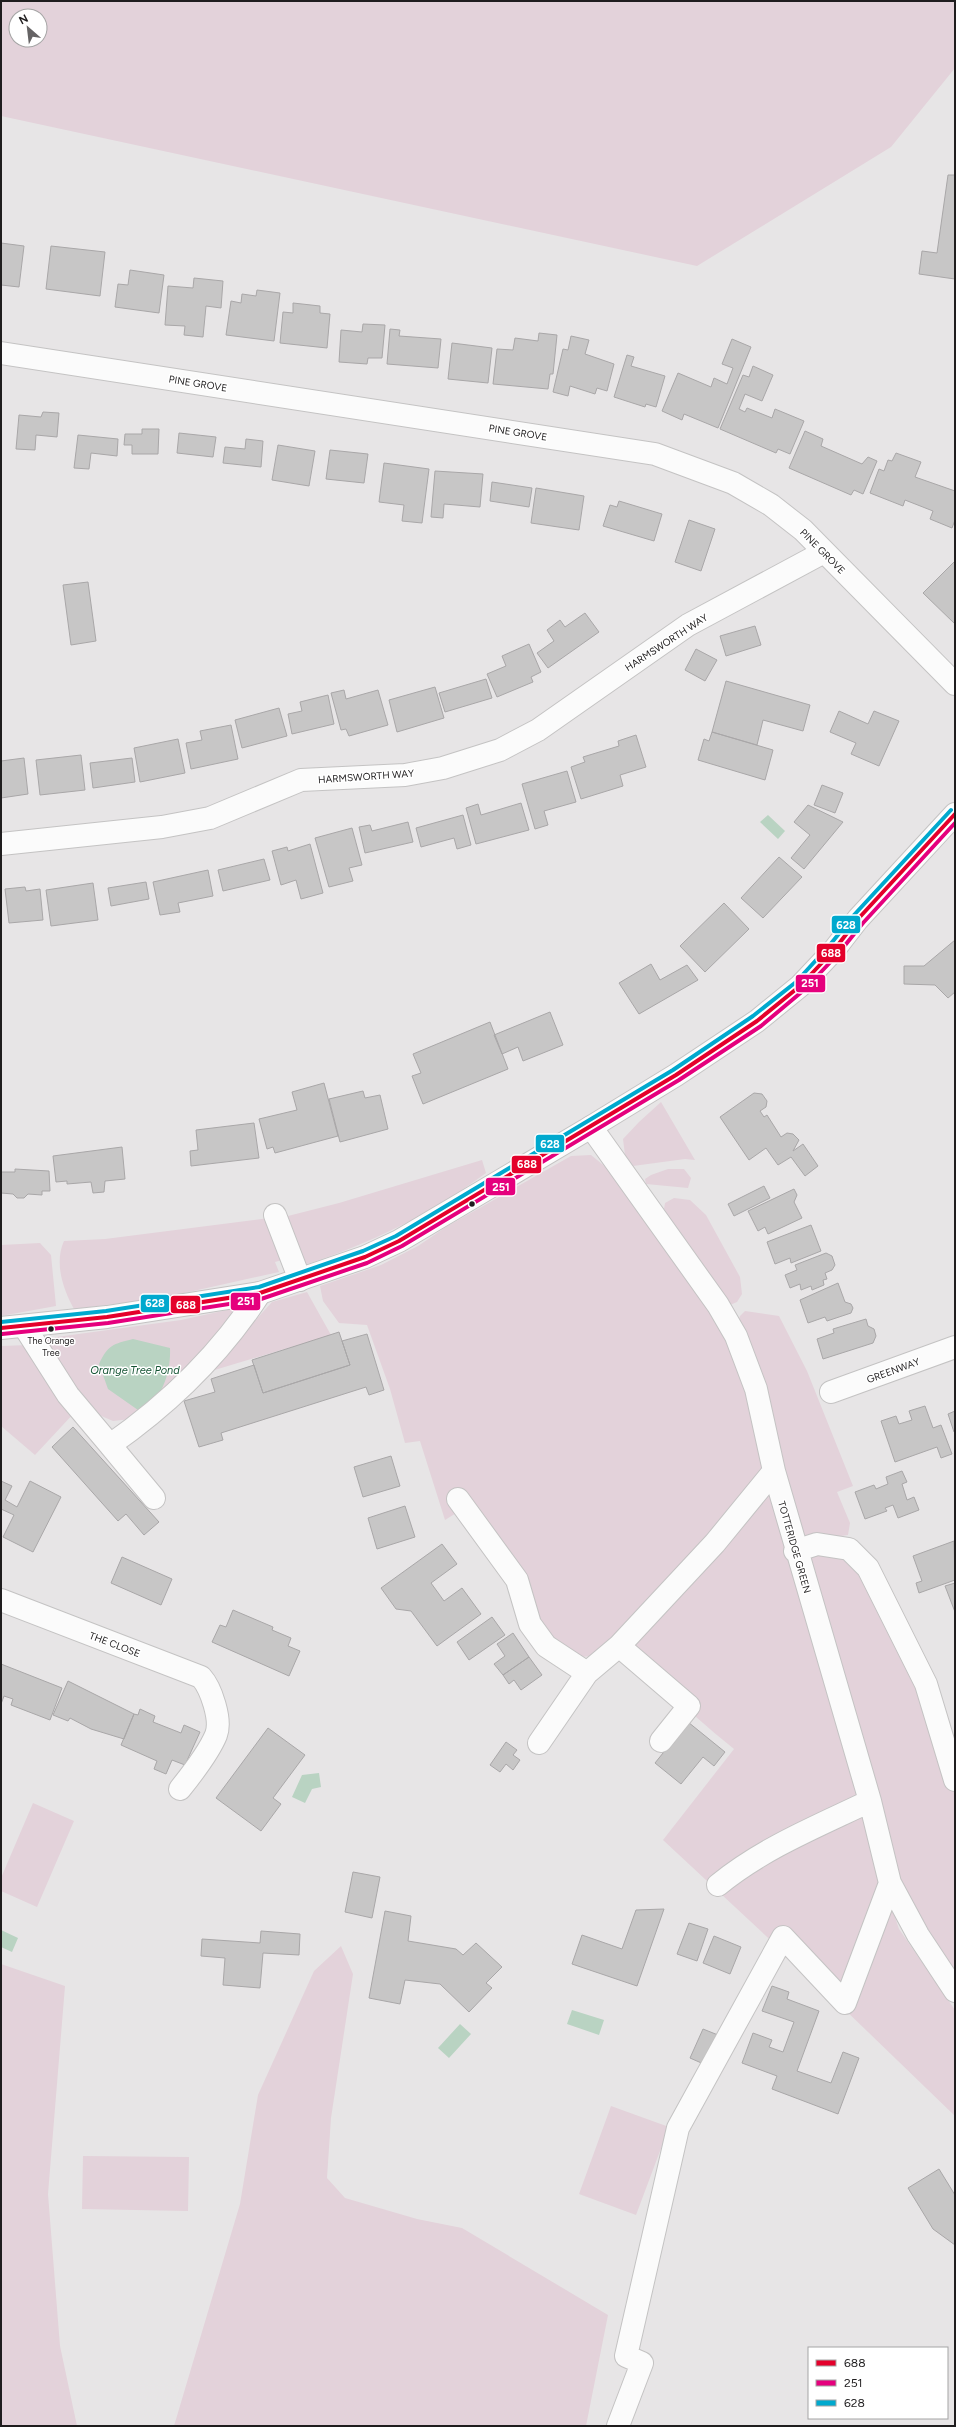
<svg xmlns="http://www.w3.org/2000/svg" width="956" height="2427" viewBox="0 0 956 2427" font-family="Figtree,sans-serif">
	<rect width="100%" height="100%" fill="#e7e5e6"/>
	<path fill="#e3d2da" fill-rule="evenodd" d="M1 1H955V68L891 147 697 266 1 116ZM16 16H40V40H16Z
		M661 1102 695 1160 685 1159 633 1166 625 1155 623 1139 639 1122Z
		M591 1155 619 1178 724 1334 743 1373 763 1471 748 1495 597 1654C588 1657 582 1658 573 1655 548 1645 486 1534 469 1505L445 1520 420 1441 405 1443 390 1389 367 1325 339 1323 323 1301 320 1286 381 1265 418 1246 446 1227 571 1156Z
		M482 1160 486 1173C431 1214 370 1244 304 1265L288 1229V1216L339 1203Z
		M668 1169H684L691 1178 688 1188 646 1184 645 1179 651 1175Z
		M674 1198 690 1200 706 1215 740 1277 742 1294 737 1302 730 1305 724 1301 664 1209 665 1203Z
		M269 1218 289 1258 275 1262 279 1272 162 1298 74 1309C63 1289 54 1263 64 1241L105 1239Z
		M40 1243 51 1255 56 1306 1 1316V1245Z
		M307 1292 331 1335 208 1372 272 1302Z
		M241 1307 171 1389 131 1419 113 1421 99 1415 87 1403 42 1339 181 1320Z
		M745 1311 779 1316 807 1371 853 1486 837 1492 850 1523 848 1535 798 1542 738 1322 740 1316Z
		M29 1345 75 1412 35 1455 1 1426V1346Z
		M769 1491 879 1869 899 1929 955 2010V2116L839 2004 663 1840 734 1749C700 1721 652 1682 633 1643Z
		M808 1550 842 1553 864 1569 882 1604 910 1678 923 1693 955 1791V1984L904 1898Z
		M33 1803 74 1821 37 1907 1 1891V1878Z
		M341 1946 353 1974 331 2118 327 2178 345 2198 417 2219 462 2228 608 2315 586 2426H174L240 2204 258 2095 314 1971Z
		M1 1964 65 1986 48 2194 60 2346 77 2426H1Z
		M611 2106 669 2127 636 2215 579 2194Z
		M83 2156 189 2157 188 2211 82 2209Z"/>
	<path fill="#b9d3c2" d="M768 815 785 831 778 839 760 822Z
		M133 1339 170 1348C171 1371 163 1402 138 1410L108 1389 99 1364C108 1345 113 1344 133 1339Z
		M319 1773 321 1787 312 1789 305 1803 292 1797 302 1775Z
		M1 1930 18 1938 12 1952 1 1947Z
		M572 2010 604 2020 599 2035 567 2024Z
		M460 2024 471 2034 449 2058 438 2048Z"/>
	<path fill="#c7c6c6" stroke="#a9a7a8" d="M948 175H955V279L919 274 922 251 937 253Z
		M1 243 24 246 19 287 1 285Z
		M51 246 105 252 100 296 46 289Z
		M130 270 164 275 159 313 115 307 118 284 128 285Z
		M194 278 223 281 221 308 206 306 203 337 184 335 185 326 165 325 168 286 193 288Z
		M257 290 280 293 274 341 226 335 231 301 241 303 242 294 256 296Z
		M293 303 320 306V313L330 314 327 348 280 343 283 312 293 313Z
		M363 324 385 325 382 358H368L367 364 339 362 341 330 362 332Z
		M390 329 400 330 399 336 441 339 438 368 387 364Z
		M539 333 557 335 553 374H550L548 389 493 384 497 349 513 350 515 338 538 341Z
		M571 336 589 340 585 354 614 364 607 391 597 388 595 394 570 386 568 396 553 392 563 349 568 350Z
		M732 339 751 347 718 428 684 414 682 420 662 411 678 373 711 387 714 378 727 384 733 368 722 364Z
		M452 343 492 348 488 383 448 379Z
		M627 355 634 357 631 366 665 376 656 407 646 404 645 407 614 397Z
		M753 366 773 375 762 401 745 394 739 409 745 412 747 408 772 418 775 409 804 421 790 454 778 449 776 453 720 429 743 375 749 377Z
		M43 412 59 413 57 437 36 435 35 450 16 449 19 415 41 417Z
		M142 429H159L158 454H132V445H124L125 434H142Z
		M805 431 823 439 821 446 862 464 868 457 877 461 863 494 854 490 851 495 789 468Z
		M179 433 216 437 213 457 177 453Z
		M78 435 118 439 117 456 91 453 89 469 74 468Z
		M246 439 263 441 261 467 223 463 225 447 245 449Z
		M278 445 315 451 309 486 272 480Z
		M330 450 368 454 364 483 326 479Z
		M896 453 921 462 915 477 955 491V520L952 528 930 519 933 511 905 500 903 506 870 493 879 469 884 471 888 460 892 461Z
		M384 463 429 469 422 523 402 521 404 505 379 502Z
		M435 471 483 474 480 507 444 504 443 518 431 517Z
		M492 482 532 488 529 507 490 501Z
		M536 488 584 496 579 530 531 523Z
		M619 501 662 514 654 541 603 526 610 505 617 507Z
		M689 520 715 529 701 571 675 562Z
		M955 561V624L923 593Z
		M88 582 96 641 71 645 63 585Z
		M585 613 599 632 548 668 537 653 554 641 547 630 560 620 565 627Z
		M755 626 761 645 726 656 720 636Z
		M529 644 541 672 531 677 533 682 497 697 487 674 506 666 502 656Z
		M696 649 717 660 705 681 685 670Z
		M486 679 492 698 445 712 439 693Z
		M726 681 810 705 803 731 763 720 757 745 712 732Z
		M435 687 444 718 397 732 389 700Z
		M344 690 346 699 378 690 388 725 349 736 346 729 341 730 331 693Z
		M328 695 334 724 292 734 288 714 302 711 300 702Z
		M279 708 287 736 242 748 235 720Z
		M839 711 868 724 874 711 899 721 879 766 851 754 856 743 830 732Z
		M231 725 238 759 191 769 186 743 202 740 200 731Z
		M712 732 773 750 765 780 698 760 704 739 709 741Z
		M636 735 646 767 620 775 623 786 581 799 571 767 585 762 583 757 619 746 618 741Z
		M178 739 185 773 140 782 134 748Z
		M81 755 85 790 40 795 36 760Z
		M24 758 28 794 1 798V761Z
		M132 758 135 782 93 788 90 763Z
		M567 771 576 802 544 811 548 825 535 829 522 784Z
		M822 785 843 793 835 813 814 805Z
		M521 803 529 830 476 844 466 808 478 804 481 815Z
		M808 805 843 822 804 869 791 858 810 835 794 822Z
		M463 815 471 845 457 849 454 838 421 847 416 828Z
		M408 822 413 842 365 853 359 827 370 825 372 831Z
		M352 828 362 865 349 868 353 881 329 887 315 838Z
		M310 844 323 893 301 899 296 880 281 885 272 851 287 847 288 851Z
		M779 857 802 877 763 918 741 898Z
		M264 859 270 880 223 891 218 870Z
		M208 870 213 896 178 903 180 912 160 915 153 882Z
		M146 882 149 899 111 906 108 888Z
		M93 883 98 920 51 926 46 890Z
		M25 887 26 891 40 889 43 920 9 923 5 889Z
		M724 903 749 929 705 972 680 946Z
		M955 940V992L948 998 935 985 904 984V966H924Z
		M651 964 660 980 687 965 698 980 639 1014 619 983Z
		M550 1012 563 1045 523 1061 518 1047 502 1054 494 1035Z
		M490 1022 508 1069 423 1104 412 1076 421 1073 413 1054Z
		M324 1083 338 1136 275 1153 273 1147 267 1149 259 1119 297 1110 292 1092Z
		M363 1091 365 1098 380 1095 388 1129 340 1142 329 1099Z
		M754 1093 762 1094 767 1101 766 1107 760 1111 764 1117 767 1115 781 1137 787 1133 793 1134 799 1140 793 1151 803 1144 818 1166 805 1176 791 1157 778 1165 766 1148 749 1160 720 1117Z
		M254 1123 259 1158 191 1166 190 1151 198 1150 196 1130Z
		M122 1147 125 1179 105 1181 104 1192 93 1193 91 1182 67 1184V1181L56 1182 53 1156Z
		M15 1169 49 1171 50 1191H42V1195L28 1194 24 1198H17L13 1194 1 1193V1172H15Z
		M764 1186 770 1198 734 1216 728 1204Z
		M794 1189 797 1195 794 1202 802 1218 768 1234 765 1227 758 1231 748 1211Z
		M811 1225 821 1251 791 1263 790 1258 775 1264 767 1242Z
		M826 1253 832 1256 835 1265 832 1270 825 1273 827 1279 823 1280 824 1285 812 1290 811 1286 801 1290 800 1284 790 1288 785 1275 797 1270 795 1265Z
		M838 1283 845 1302 851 1304 853 1308 851 1313 827 1321 825 1317 808 1323 800 1300Z
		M866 1319 868 1326 874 1329 876 1336 873 1343 823 1359 817 1339 834 1333 833 1329Z
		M339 1332 350 1365 263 1393 252 1360Z
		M367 1334 384 1390 369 1395 366 1387 221 1433 223 1440 199 1447 184 1401 215 1392 211 1379 254 1365 263 1393 350 1365 342 1341Z
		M925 1406 933 1428 941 1425 952 1454 941 1458 937 1447 895 1462 881 1421 896 1416 899 1424 912 1420 909 1411Z
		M955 1411V1431L954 1432 948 1414Z
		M73 1427 159 1522 144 1535 126 1514 118 1521 52 1447Z
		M391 1456 400 1486 363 1497 354 1467Z
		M902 1471 907 1482 902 1484 907 1500 914 1497 919 1510 898 1518 893 1505 885 1508 887 1511 865 1519 855 1492 874 1485 876 1489 888 1484 886 1477Z
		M1 1481 12 1486 5 1500 17 1507 30 1481 61 1497 33 1552 3 1537 14 1515 1 1509Z
		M405 1506 415 1537 377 1549 368 1518Z
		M954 1541 955 1580 919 1593 916 1583 922 1581 913 1556Z
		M442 1544 457 1564 431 1583 444 1601 462 1588 481 1614 437 1646 411 1611 396 1609 381 1588Z
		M122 1557 172 1579 161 1605 111 1583Z
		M955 1583V1612L945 1586Z
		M233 1610 273 1627 272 1630 291 1638 288 1646 300 1651 289 1676 212 1642 220 1625 226 1627Z
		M492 1617 505 1635 469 1660 457 1642Z
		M513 1633 529 1657 503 1675 494 1664 505 1656 497 1644Z
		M529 1657 542 1675 521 1690 514 1680 509 1684 503 1675Z
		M1 1664 62 1688 50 1720 11 1705 13 1699 4 1696 1 1704Z
		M68 1681 134 1714 124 1739 91 1729 70 1718 68 1721 53 1715Z
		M140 1709 155 1716 153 1722 181 1733 184 1725 200 1732 185 1765 172 1760 166 1774 154 1769 157 1761 121 1745 134 1714 138 1715Z
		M688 1722 725 1752 714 1766 703 1757 681 1784 655 1763Z
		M268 1728 305 1755 273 1798 281 1804 261 1831 216 1798Z
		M506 1742 517 1750 513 1755 520 1760 513 1770 506 1764 500 1772 490 1765Z
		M353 1872 380 1877 372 1918 345 1912Z
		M664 1909 637 1986 572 1964 582 1935 622 1949 636 1910Z
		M385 1911 411 1916 408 1941 456 1949 463 1955 476 1943 502 1967 486 1983 492 1988 469 2012 440 1984 405 1980 400 2004 369 1998Z
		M689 1923 708 1929 697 1961 677 1954Z
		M261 1931 300 1934 299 1955 263 1953 260 1988 223 1985 225 1958 201 1956 202 1939 260 1943Z
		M714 1936 741 1947 730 1974 703 1963Z
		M772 1986 789 1992 787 1999 819 2011 797 2071 831 2083 843 2052 859 2058 838 2114 772 2089 777 2076 742 2063 753 2033 772 2040 769 2047 783 2052 794 2022 762 2011Z
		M703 2029 718 2035 706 2065 690 2058Z
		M939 2169 955 2195V2245L933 2229 908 2188Z"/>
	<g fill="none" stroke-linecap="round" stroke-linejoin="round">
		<defs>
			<path id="minor" d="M1 353 655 454 733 483 771 505 803 530 955 684
				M1 844 162 827 210 818 301 780 405 775 443 768 500 750 538 730 688 625 824 552
				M591 1127 718 1305 736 1336 756 1389 774 1471 870 1801 890 1883 918 1935 955 1991
				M275 1215 300 1280
				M24 1326 68 1395 110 1445C169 1404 221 1353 260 1293
				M831 1392 955 1347
				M110 1445 154 1498
				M458 1499 517 1580 530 1624 546 1646 587 1673
				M795 1551 817 1544 849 1549 868 1568 926 1684 955 1780
				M1 1600 201 1677C211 1688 222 1720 216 1735 209 1752 192 1774 180 1789
				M619 1646 689 1706 661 1741
				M539 1743 587 1673 619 1646 715 1543 774 1471
				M718 1885C763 1848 818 1826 870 1801
				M618 2426 642 2363 626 2356 678 2128 783 1937 845 2003 890 1883"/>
			<path id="major" d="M1 1328 107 1317 260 1293 365 1257 399 1241 591 1127 676 1075 757 1021 800 986 834 950 858 919 955 814"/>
		</defs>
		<use href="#minor" stroke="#c4c3c3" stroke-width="24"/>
		<use href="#major" stroke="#c4c3c3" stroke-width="24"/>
		<use href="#minor" stroke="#fbfbfb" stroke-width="22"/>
		<use href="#major" stroke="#fbfbfb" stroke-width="22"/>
		<defs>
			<path id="bus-1" d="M1 1328 107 1317 260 1293 365 1257 399 1241 676 1075 757 1021 800 986 834 950 858 919 955 814"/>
			<path id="bus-2" d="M2 1334 108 1323 261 1299 367 1263 402 1246 679 1080 761 1026 804 990 838 954 863 923 955 823"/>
			<path id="bus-3" d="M1 1322 106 1311 259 1287 363 1251 396 1236 673 1070 753 1016 796 982 829 946 854 915 951 810"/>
		</defs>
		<use href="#bus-1" stroke="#fff" stroke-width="7"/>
		<use href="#bus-2" stroke="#fff" stroke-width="7"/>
		<use href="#bus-3" stroke="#fff" stroke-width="7"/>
		<use href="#bus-1" stroke="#e4002b" stroke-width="4"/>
		<use href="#bus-2" stroke="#e5007d" stroke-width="4"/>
		<use href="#bus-3" stroke="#00a9ce" stroke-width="4"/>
	</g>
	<g fill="#1f1d1e" stroke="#fff" stroke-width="1.5">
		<circle cx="472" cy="1204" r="3.5"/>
		<circle cx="51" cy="1329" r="3.5"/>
	</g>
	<g text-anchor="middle" stroke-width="3" stroke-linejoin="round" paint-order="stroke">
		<g font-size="9" fill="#1f1d1e" stroke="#fff">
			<text x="51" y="1344">The Orange<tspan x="51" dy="12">Tree</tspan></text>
		</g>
		<g font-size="10" fill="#1f1d1e" stroke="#fff">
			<text transform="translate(198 383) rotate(9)" y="4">PINE GROVE</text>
			<text transform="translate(518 432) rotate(9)" y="4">PINE GROVE</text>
			<text transform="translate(823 551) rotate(45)" y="4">PINE GROVE</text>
			<text transform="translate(666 642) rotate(-33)" y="4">HARMSWORTH WAY</text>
			<text transform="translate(366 776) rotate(-4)" y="4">HARMSWORTH WAY</text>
			<text transform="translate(893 1370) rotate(-20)" y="4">GREENWAY</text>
			<text transform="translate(795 1547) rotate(74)" y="4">TOTTERIDGE GREEN</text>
			<text transform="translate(115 1644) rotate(21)" y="4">THE CLOSE</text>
		</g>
		<g font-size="11" font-style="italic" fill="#155434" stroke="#fff">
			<text x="135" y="1374">Orange Tree Pond</text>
		</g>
	</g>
	<g stroke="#fff" stroke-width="1.5">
		<rect x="831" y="915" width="30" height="19" rx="4" fill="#00a9ce"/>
		<rect x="816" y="943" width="30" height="20" rx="4" fill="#e4002b"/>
		<rect x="795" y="974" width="31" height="19" rx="4" fill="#e5007d"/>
		<rect x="535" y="1134" width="30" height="19" rx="4" fill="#00a9ce"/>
		<rect x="511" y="1155" width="31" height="19" rx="4" fill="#e4002b"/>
		<rect x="485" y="1177" width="31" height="19" rx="4" fill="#e5007d"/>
		<rect x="230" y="1292" width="31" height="19" rx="4" fill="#e5007d"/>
		<rect x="140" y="1294" width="30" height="19" rx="4" fill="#00a9ce"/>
		<rect x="170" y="1295" width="31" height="19" rx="4" fill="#e4002b"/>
	</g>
	<g font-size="11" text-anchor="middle" font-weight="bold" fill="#fff">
		<text x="846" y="929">628</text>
		<text x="831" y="957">688</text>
		<text x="810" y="987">251</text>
		<text x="550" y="1148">628</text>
		<text x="527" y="1168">688</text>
		<text x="501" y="1191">251</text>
		<text x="246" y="1305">251</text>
		<text x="155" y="1307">628</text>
		<text x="186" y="1309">688</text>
	</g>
	<rect width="956" height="2427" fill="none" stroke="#1f1d1e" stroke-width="4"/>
	<rect x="808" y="2347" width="140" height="72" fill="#ffffff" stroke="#a5a5a5"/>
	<rect x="816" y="2360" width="20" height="6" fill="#e4002b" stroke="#a5a5a5"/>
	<text x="844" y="2367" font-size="12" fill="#1f1d1e">688</text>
	<rect x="816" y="2380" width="20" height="6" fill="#e5007d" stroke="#a5a5a5"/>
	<text x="844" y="2387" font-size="12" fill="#1f1d1e">251</text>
	<rect x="816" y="2400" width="20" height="6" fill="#00a9ce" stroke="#a5a5a5"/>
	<text x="844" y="2407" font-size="12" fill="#1f1d1e">628</text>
	<g transform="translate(28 28) rotate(332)"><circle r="19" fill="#ffffff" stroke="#a5a5a5"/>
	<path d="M0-3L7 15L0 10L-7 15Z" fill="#656364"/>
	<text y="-6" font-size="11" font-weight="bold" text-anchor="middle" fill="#1f1d1e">N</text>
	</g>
</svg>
